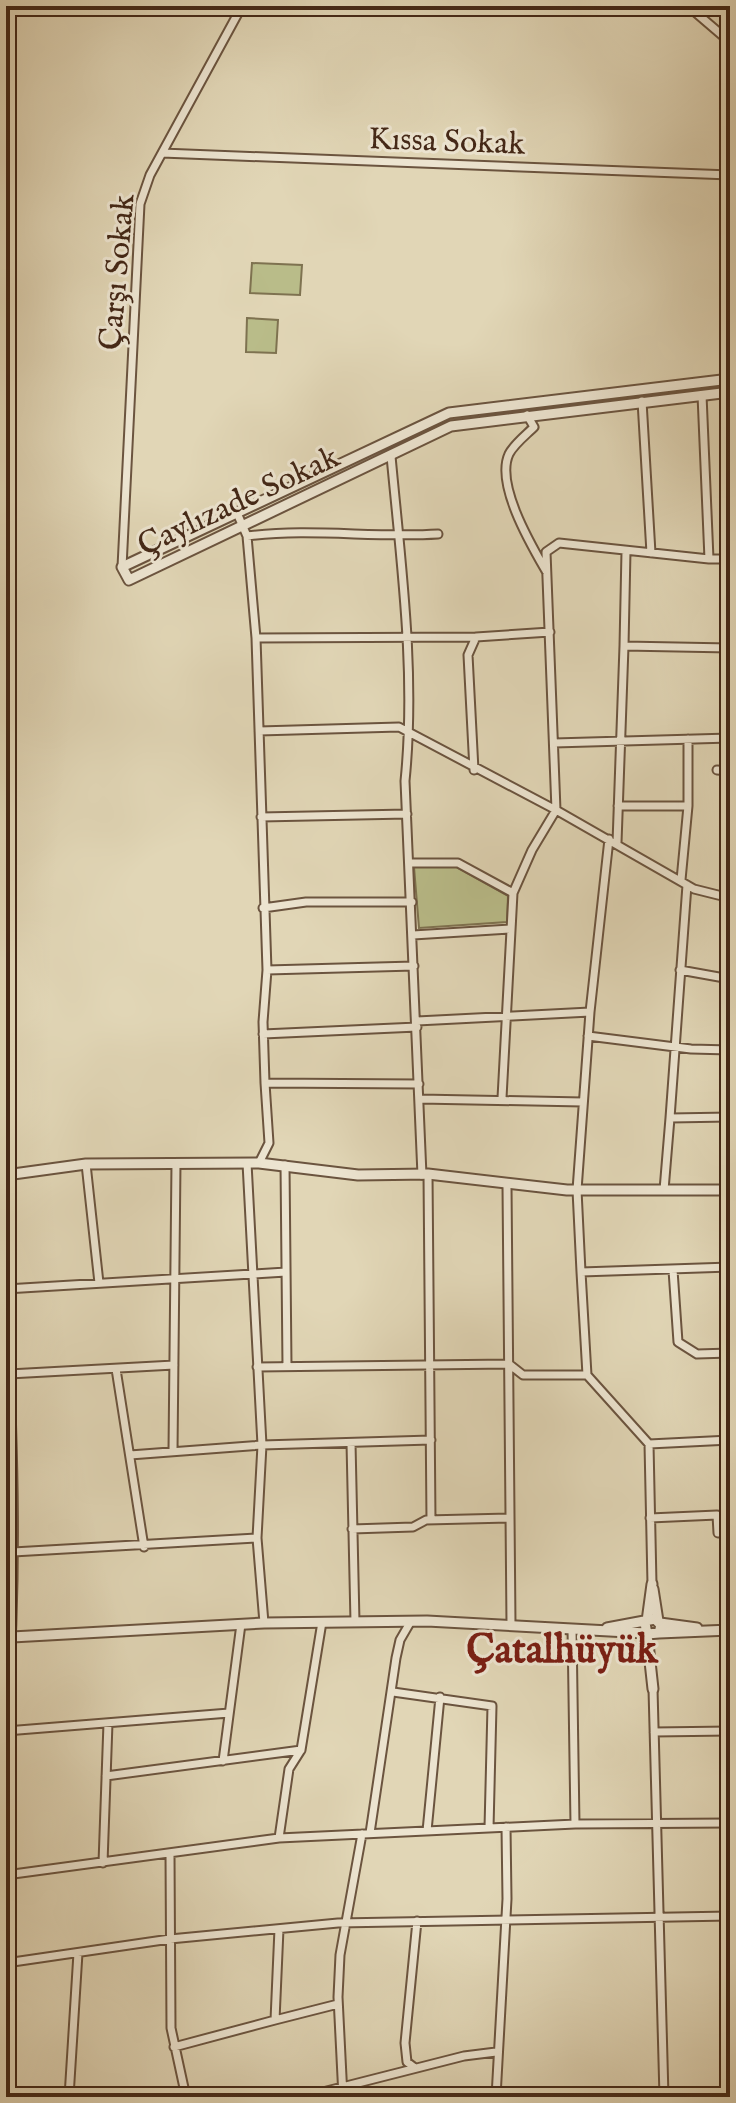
<svg xmlns="http://www.w3.org/2000/svg" width="736" height="2103" viewBox="0 0 736 2103" font-family="'IM FELL English',serif">
	<rect width="100%" height="100%" fill="#e1d6b6"/>
	<filter id="stains"><feTurbulence type="fractalNoise" baseFrequency=".0025" numOctaves="4"/><feColorMatrix values="0 0 0 0 .2 0 0 0 0 .09 0 0 0 0 .02 0 0 0 .5 -.17"/></filter>
	<radialGradient id="worn" r=".72"><stop offset=".6" stop-color="#630" stop-opacity="0"/><stop offset="1" stop-color="#630" stop-opacity=".3"/></radialGradient>
	<path fill="#b9bc89" stroke="#7e7250" stroke-width="2" d="M252 263 302 265 300 295 250 293Z
		M247 318 278 320 276 353 246 352Z
		M414 867H456L508 896 507 922 419 928Z"/>
	<g fill="none" stroke-linecap="round" stroke-linejoin="round">
		<defs>
			<path id="minor" d="M688 6 730 42
				M162 153 730 175
				M642 401 651 553
				M527 415 534 427C526 435 514 444 509 454 495 484 531 545 546 571
				M391 456C401 564 416 673 405 781L422 1175
				M237 513 247 536 256 638 267 970 263 1022 265 1083 419 1084
				M247 536C310 528 374 538 438 534
				M709 559H730
				M122 567 140 204 150 175 242 6
				M256 638 476 637
				M624 646 626 551
				M259 731 399 727 556 810 546 552 559 543 709 559 702 395
				M554 743 730 738
				M474 770 468 655 476 637 550 632
				M717 770 730 771
				M618 806H688
				M261 817 407 814
				M617 843 624 646 730 648
				M410 863H458L513 893
				M681 880 688 806V739
				M263 908 306 902H412
				M413 935 511 929
				M267 970 414 966
				M680 970 730 979
				M590 1012 609 839
				M417 1021 590 1012 577 1190 581 1272 730 1267
				M263 1034 417 1027
				M588 1036 691 1049 730 1050
				M502 1098 513 893 532 850 556 810 694 889 730 898
				M420 1099 583 1102
				M670 1118 687 885
				M247 1163 262 1445 257 1538 264 1623
				M259 1163 269 1143 265 1083
				M86 1164 99 1283
				M285 1165 287 1366
				M428 1174 431 1520
				M507 1186 511 1624
				M664 1190 670 1118 730 1117
				M673 1270 678 1342 697 1354 730 1353
				M581 1272 587 1375 649 1444 652 1584
				M6 1289 286 1272
				M257 1367 509 1364 523 1375H587
				M116 1369 144 1547
				M9 1374 174 1365
				M351 1443 355 1622
				M649 1444 730 1440
				M173 1451 176 1163
				M130 1455 262 1445 431 1440
				M650 1518 717 1515 718 1533 730 1532
				M352 1529 413 1527 426 1520 509 1518
				M13 1552 257 1538
				M572 1629 575 1824
				M653 1689 664 2097
				M393 1692 492 1706 489 1828
				M6 1731 229 1713
				M654 1732 730 1731
				M223 1761 241 1624
				M106 1776 301 1750
				M427 1831 440 1697
				M370 1833 396 1658 400 1640 411 1621
				M279 1838 289 1769 301 1750 322 1622
				M170 1854 171 2028 186 2097
				M103 1863 108 1723
				M6 1875 279 1838 575 1824 730 1823
				M6 1963 170 1939 338 1923 730 1916
				M275 2020 338 2004
				M174 2047 275 2020 279 1929
				M415 2068 407 2062 405 2043 417 1921
				M69 2097 78 1953
				M303 2097 464 2056 496 2052
				M343 2097 338 1997 340 1955 362 1834
				M496 2097 507 1899 506 1827"/>
			<path id="tertiary" d="M730 379 449 413 122 567 129 580 451 426 730 392
				M6 1175 86 1164 259 1163 358 1175 428 1174 567 1190H730
				M6 1322C13 1452 16 1581 6 1711
				M653 1589 658 1621
				M647 1621 652 1584
				M660 1623 697 1628
				M607 1628 655 1619 661 1625 659 1633 647 1634 645 1623
				M659 1633 730 1630
				M647 1634 653 1689
				M12 1637 264 1623 427 1621 646 1633
				M695 2097 730 2092"/>
		</defs>
		<use href="#minor" stroke="#6b543f" stroke-width="11"/>
		<use href="#tertiary" stroke="#6b543f" stroke-width="13"/>
		<use href="#minor" stroke="#ece4d0" stroke-width="7"/>
		<use href="#tertiary" stroke="#ece4d0" stroke-width="9"/>
	</g>
	<g text-anchor="middle" stroke-width="6" stroke-linejoin="round" paint-order="stroke">
		<g font-size="32" fill="#442817" stroke="#ece4d0">
			<text transform="translate(447 140) rotate(2)" y="11">Kıssa Sokak</text>
			<text transform="translate(116 272) rotate(-85)" y="11">Çarşı Sokak</text>
			<text transform="translate(238 500) rotate(-25)" y="11">Çaylızade Sokak</text>
		</g>
		<g font-size="40" font-weight="bold" fill="#7a1f14" stroke="#ece4d0">
			<text x="562" y="1662">Çatalhüyük</text>
		</g>
	</g>
	<rect width="736" height="2103" fill="none" stroke="#e1d6b6" stroke-width="32"/>
	<rect x="8" y="8" width="720" height="2087" fill="none" stroke="#442817" stroke-width="4"/>
	<rect x="16" y="16" width="704" height="2071" fill="none" stroke="#442817" stroke-width="2"/>
	<rect width="100%" height="100%" filter="url(#stains)"/>
	<rect width="100%" height="100%" fill="url(#worn)"/>
</svg>
